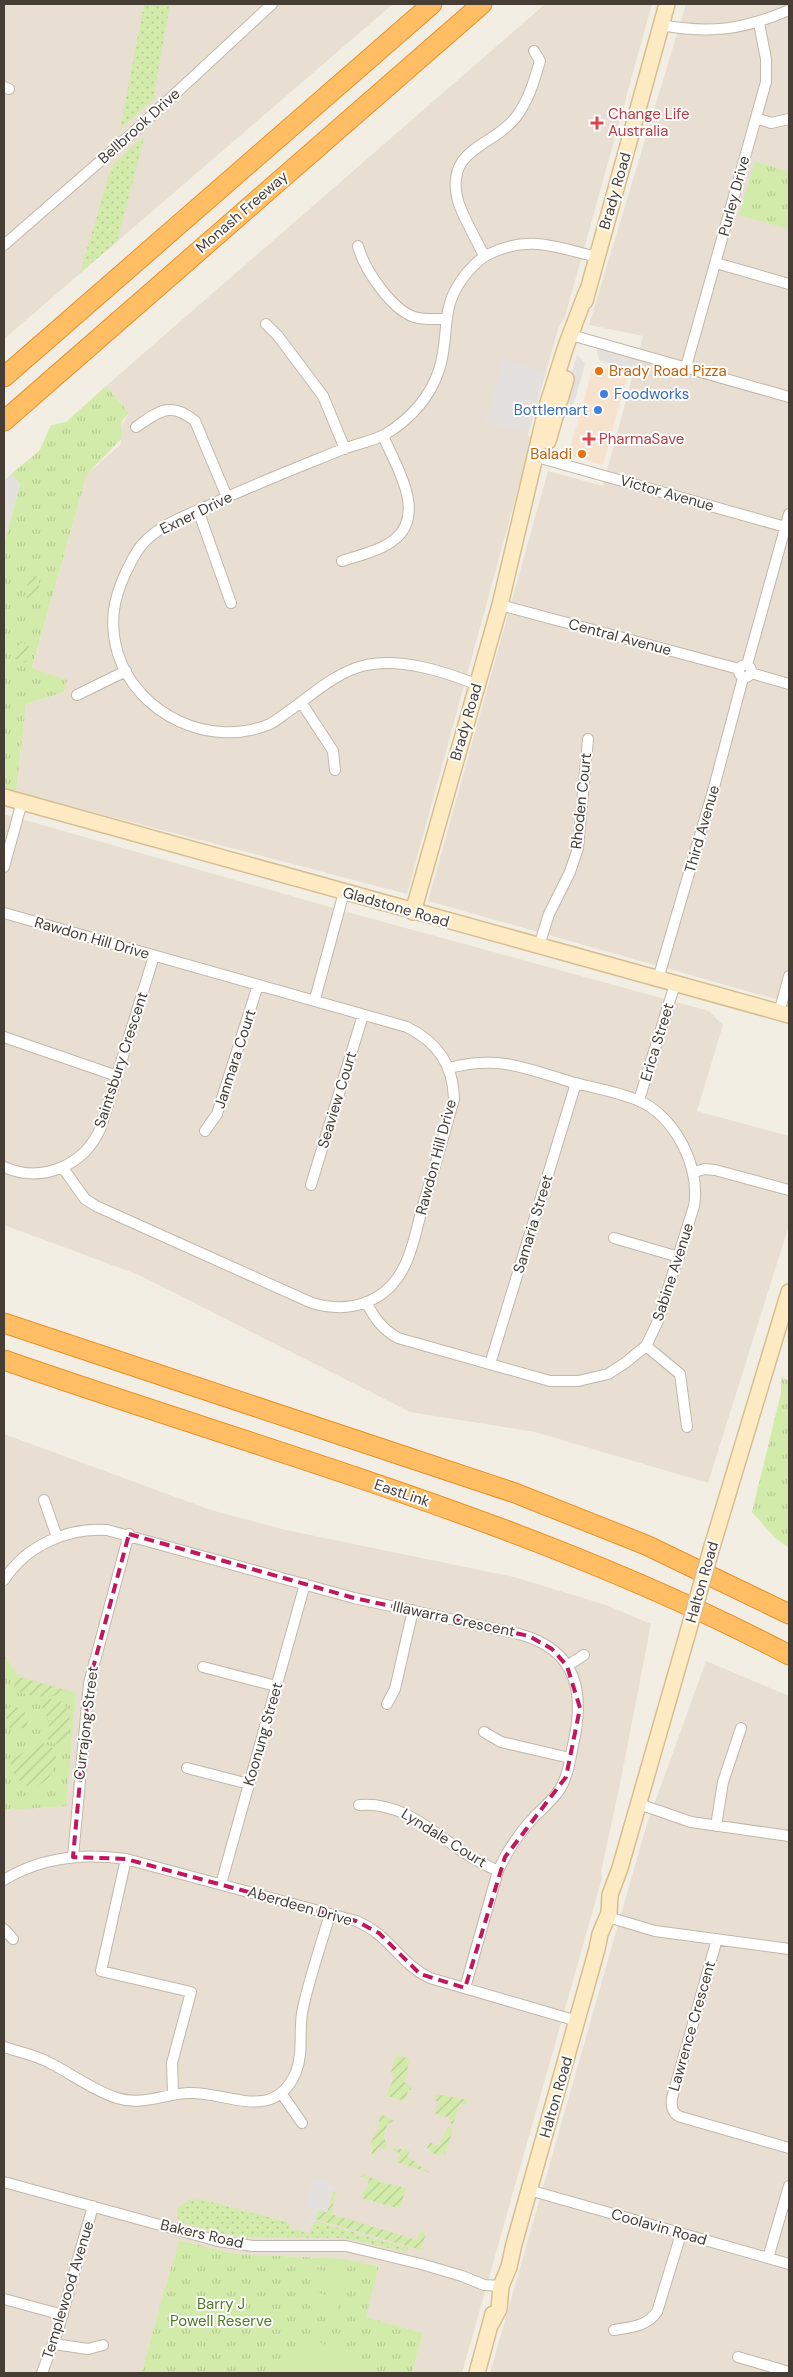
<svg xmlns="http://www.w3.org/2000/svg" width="793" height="2377" viewBox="0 0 793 2377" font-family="'DM Sans',sans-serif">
	<defs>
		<pattern id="grass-dots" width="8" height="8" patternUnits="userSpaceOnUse" patternTransform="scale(1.25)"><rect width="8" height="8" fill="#d3ebaa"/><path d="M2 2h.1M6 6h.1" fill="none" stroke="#b6ca93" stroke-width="1.8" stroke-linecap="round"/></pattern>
		<pattern id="park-tufts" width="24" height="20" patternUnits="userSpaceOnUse" patternTransform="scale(1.25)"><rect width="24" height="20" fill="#d3ebaa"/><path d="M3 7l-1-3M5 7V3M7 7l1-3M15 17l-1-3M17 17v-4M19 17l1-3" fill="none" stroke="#b6ca93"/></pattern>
		<pattern id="garden-furrows" width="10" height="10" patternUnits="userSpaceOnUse" patternTransform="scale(1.25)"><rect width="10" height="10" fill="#d3ebaa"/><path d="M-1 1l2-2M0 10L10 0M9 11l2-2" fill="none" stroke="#b6ca93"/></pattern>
	</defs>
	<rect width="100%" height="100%" fill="#f3eee4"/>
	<path fill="#e8dfd2" d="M4 4H393L4 339Z
		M545 4H652L565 317 559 326 528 435 532 438 407 894 16 792 26 704 64 692 67 681 32 669 87 474 121 444 120 428 129 413 106 386Z
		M686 4H789V1003L428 901 548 471 603 486 643 336 589 325Z
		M4 814 351 913 709 1011 723 1025 697 1111 789 1136V1225L708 1483 535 1432 410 1412 139 1275 4 1225Z
		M4 1434 211 1510 286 1530 514 1577 606 1605 651 1624 620 1784 601 1872 602 1878 462 2373H412L423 2333 365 2317 379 2266 346 2259 236 2254 179 2240 141 2373H4Z
		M706 1661 789 1696V2373H490L646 1827Z"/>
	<path fill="#f7e2ce" d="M598 365 628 374 603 465 572 456 569 452 593 368Z"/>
	<path fill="url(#grass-dots)" d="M144 4H170L153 99 120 130Z
		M145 135 117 241 80 273 112 165Z
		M189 2199 204 2200 290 2223 289 2228 310 2234 314 2221 408 2248 407 2252 345 2238 248 2237 221 2233 182 2223 178 2219 177 2209Z"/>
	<path fill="url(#park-tufts)" d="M755 161 789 172V229L739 215Z
		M106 386 129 413C120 421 120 426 122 438L87 474 32 668 67 680 64 692 26 704 16 792 4 789V543L20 484 11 474 39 451 51 425 66 422Z
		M781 1377 789 1381V1548L775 1538 752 1512 781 1393Z
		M4 1655 19 1677 76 1693 66 1806 8 1810 4 1813Z
		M179 2240 236 2254 346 2259 379 2266 366 2317 423 2333 412 2373H141Z"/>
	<path fill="url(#garden-furrows)" d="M33 575 38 577C41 585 38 597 31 601L26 597 28 581Z
		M21 642 28 645 30 649 26 662 21 664 13 657 15 649Z
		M19 1677 70 1691 61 1695 35 1697 14 1690V1685Z
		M50 1699 63 1702C72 1713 71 1726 66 1739L57 1744 52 1743 46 1737 50 1723 42 1708 44 1701Z
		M12 1706C24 1707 31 1717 26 1728L11 1729 7 1725 6 1710Z
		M40 1743C78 1746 40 1809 17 1778 12 1772 10 1767 11 1760Z
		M396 2055 410 2059 404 2082 412 2086 411 2090H408L405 2101 387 2096 395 2074 391 2073Z
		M435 2094 467 2100 466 2104 460 2103 453 2124 449 2123 450 2118 435 2114 439 2102 435 2101Z
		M381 2114 394 2121 387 2124 384 2135 387 2149 378 2147 375 2155 372 2154 371 2157 373 2145 370 2144 377 2132Z
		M448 2127 453 2129 445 2155 440 2152 437 2156 427 2148 429 2142 439 2146Z
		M394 2148 410 2151 407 2156 430 2173 397 2162 400 2153 393 2151Z
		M365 2173 366 2176 379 2180V2182L406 2188 400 2209 362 2198 363 2191H366L369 2180 361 2177Z
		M333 2191 336 2193 331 2214 417 2240 420 2231 426 2233 421 2250 315 2219 318 2210 327 2212Z"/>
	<path fill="#d3ebaa" d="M316 2269 347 2277 343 2291 313 2283Z
		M311 2291 341 2299 337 2313 307 2305Z
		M316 2341C334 2348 352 2356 363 2373H272C282 2352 295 2347 316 2341Z"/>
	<path fill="#e4e0dd" d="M596 346 642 360 628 369 602 361 599 360Z
		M577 354 585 364 574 403 571 405 565 397Z
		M503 359 546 372 528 434 485 422Z
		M11 474 20 484 4 543V481Z
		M312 2179 330 2181 329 2184 335 2186 327 2212 318 2210 313 2225 308 2224 312 2209 305 2207Z"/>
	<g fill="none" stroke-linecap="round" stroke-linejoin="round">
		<defs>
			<path id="minor" d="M661 25C710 34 743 30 789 10
				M4 87 9 89
				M756 118 771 123 789 119
				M4 245 136 130 272 4
				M358 246C364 269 391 309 414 317 424 320 435 319 445 319
				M484 256C477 240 460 213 457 197 447 147 493 147 516 117 529 100 534 81 540 61L534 51
				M716 263 789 284
				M266 324 278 336 323 396 345 449
				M578 337 789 397
				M686 367 766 82V59L759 23
				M136 427C159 411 171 401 195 421L227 497
				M544 459 789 528
				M198 510 231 603
				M342 561C359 555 381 551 395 539 427 513 395 464 383 436
				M500 605 739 669
				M739 671a6 6 0 1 1 12 0a6 6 0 1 1-12 0Z
				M747 665 789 514
				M751 673 789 684
				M476 684C442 671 402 658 366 665 336 672 313 694 289 711 283 715 276 721 270 724 210 749 138 715 118 654 109 623 113 600 126 572 133 558 139 545 152 535 170 521 192 513 212 504 255 484 299 467 343 449 357 444 373 441 386 434 410 419 430 397 439 370 451 333 438 308 466 274 472 267 479 259 487 255 528 234 555 247 597 257
				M77 695 126 671
				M301 702 333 751 335 770
				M4 867 22 802
				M4 913 407 1027C437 1042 453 1064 454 1099 444 1134 435 1168 424 1202 418 1222 414 1246 405 1265 387 1303 350 1314 312 1303L96 1206 85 1199 63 1168
				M539 946 549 914 570 872 578 848 588 739
				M658 979 713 791 743 678
				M315 999 344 892
				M779 1013 789 976
				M4 1037 117 1076
				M639 1100 675 984
				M205 1131 217 1114 258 985
				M4 1167C43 1184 85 1165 101 1127L154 956
				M694 1172 705 1169 715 1170 789 1190
				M311 1185 363 1015
				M614 1238 679 1257
				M366 1302C375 1319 382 1329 398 1338L550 1381H578L608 1374 625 1363 646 1346 658 1321 694 1206C701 1168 675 1115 637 1100 616 1091 593 1088 571 1082 525 1068 499 1055 449 1068
				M646 1346 680 1374 687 1427
				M490 1364 576 1083
				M44 1500 57 1537
				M4 1580C26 1546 67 1527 107 1530L354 1598 519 1634C578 1650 585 1693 573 1745 570 1760 568 1776 560 1789 553 1800 543 1808 534 1817 519 1833 507 1851 498 1871L465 1988
				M567 1666 584 1655
				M203 1667 276 1686
				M387 1704 395 1689 413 1610
				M484 1732 501 1742 570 1758
				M187 1768 249 1784
				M639 1804 691 1822 789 1836
				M359 1805C403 1801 433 1833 468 1855 477 1861 488 1866 498 1871
				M716 1826 723 1782 741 1728
				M73 1857 89 1683 129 1534
				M126 1859 101 1971 191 1992 172 2063 173 2094
				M4 1880C41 1857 83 1853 126 1859L356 1921C389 1934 400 1964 430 1978L577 2021
				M221 1884 305 1584
				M608 1917 655 1931 789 1949
				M4 1929 13 1939
				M717 1939 672 2098C671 2107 672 2114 681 2117L789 2148
				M4 2047C19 2052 36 2055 50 2063 72 2074 94 2091 117 2098 142 2106 164 2094 188 2093 226 2091 274 2124 296 2072 304 2052 298 2029 303 2008 310 1976 321 1945 330 1914
				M281 2093 302 2123
				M4 2182 218 2241 253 2246H346L421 2264 462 2276 484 2285 501 2286
				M529 2190 789 2264
				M768 2258 789 2186
				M4 2299 63 2315
				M614 2330C630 2327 646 2327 657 2312L681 2234
				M54 2344 88 2349 103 2345
				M738 2357 789 2372
				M42 2373 58 2330 93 2206"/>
			<path id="secondary" d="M585 301 667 4
				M548 441 566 379
				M4 797 789 1015
				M413 912 500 605 547 406 566 346 587 291
				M711 1550 789 1292
				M491 2324 499 2309 501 2286 509 2267 514 2244 597 1949 600 1934 609 1913 610 1895 620 1868 688 1632
				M477 2373 493 2314"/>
			<path id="motorway" d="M4 377 432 4
				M4 421 482 4
				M4 1323 515 1493 646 1545 789 1614
				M4 1360C268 1452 540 1524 789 1655"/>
		</defs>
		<use href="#minor" stroke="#c2b7a9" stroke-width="12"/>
		<use href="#secondary" stroke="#d6be91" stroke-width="18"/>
		<use href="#motorway" stroke="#e7912a" stroke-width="21"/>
		<use href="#minor" stroke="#fff" stroke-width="10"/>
		<use href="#secondary" stroke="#ffebc3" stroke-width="15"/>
		<use href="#motorway" stroke="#ffbe64" stroke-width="19"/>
		<defs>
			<path id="secondary-bridge" d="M688 1632 711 1550"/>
		</defs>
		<use href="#secondary-bridge" stroke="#d6be91" stroke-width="18" stroke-linecap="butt"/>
		<use href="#secondary-bridge" stroke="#ffebc3" stroke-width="15"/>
	</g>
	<path fill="none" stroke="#c2185b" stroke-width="4" stroke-dasharray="10 6" stroke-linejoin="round" d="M129 1534 354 1598 529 1636 552 1649 567 1666 580 1708 566 1777 505 1857 465 1988 420 1974 379 1933 356 1921 126 1859 73 1857 89 1683Z"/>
	<g fill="#e0444e" stroke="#fff" stroke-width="2">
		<path d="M594.5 115.5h5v5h5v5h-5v5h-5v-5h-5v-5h5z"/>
		<path d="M586.5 431.5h5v5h5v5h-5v5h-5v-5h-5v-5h5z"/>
	</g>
	<g fill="#e8710a" stroke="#fff" stroke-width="2">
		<circle cx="599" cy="371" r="5"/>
		<circle cx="582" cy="454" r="5"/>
	</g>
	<g fill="#3f7fe0" stroke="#fff" stroke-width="2">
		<circle cx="604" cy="394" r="5"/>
		<circle cx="598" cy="410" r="5"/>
	</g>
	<g text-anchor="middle" stroke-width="4" stroke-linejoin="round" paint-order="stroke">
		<g font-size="15" fill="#be3a42" stroke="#fff" text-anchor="start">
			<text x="608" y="119">Change Life<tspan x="608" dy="17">Australia</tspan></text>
			<text x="599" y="444">PharmaSave</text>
		</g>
		<g font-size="15" fill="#463d34" stroke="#fff">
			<text transform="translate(139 126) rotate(-42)" y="5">Bellbrook Drive</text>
			<text transform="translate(615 191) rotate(-74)" y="5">Brady Road</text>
			<text transform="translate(734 196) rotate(-75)" y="5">Purley Drive</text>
			<text transform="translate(242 212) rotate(-41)" y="5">Monash Freeway</text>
			<text transform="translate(667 493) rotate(16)" y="5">Victor Avenue</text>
			<text transform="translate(196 513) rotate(-26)" y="5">Exner Drive</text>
			<text transform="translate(620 637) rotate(15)" y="5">Central Avenue</text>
			<text transform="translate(466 722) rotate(-74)" y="5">Brady Road</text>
			<text transform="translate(581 801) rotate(-84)" y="5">Rhoden Court</text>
			<text transform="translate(702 829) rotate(-74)" y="5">Third Avenue</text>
			<text transform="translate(396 907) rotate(16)" y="5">Gladstone Road</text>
			<text transform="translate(92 938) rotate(16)" y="5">Rawdon Hill Drive</text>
			<text transform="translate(657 1042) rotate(-73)" y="5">Erica Street</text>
			<text transform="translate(235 1059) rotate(-72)" y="5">Janmara Court</text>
			<text transform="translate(121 1060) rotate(-72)" y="5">Saintsbury Crescent</text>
			<text transform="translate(337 1100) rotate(-73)" y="5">Seaview Court</text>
			<text transform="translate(436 1157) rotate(-75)" y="5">Rawdon Hill Drive</text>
			<text transform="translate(533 1224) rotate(-73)" y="5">Samaria Street</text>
			<text transform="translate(673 1272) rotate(-72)" y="5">Sabine Avenue</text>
			<text transform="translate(402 1493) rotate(19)" y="5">EastLink</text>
			<text transform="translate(702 1582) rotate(-74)" y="5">Halton Road</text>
			<text transform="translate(454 1619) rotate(12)" y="5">Illawarra Crescent</text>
			<text transform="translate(86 1723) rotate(-83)" y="5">Currajong Street</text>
			<text transform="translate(263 1734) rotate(-74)" y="5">Koonung Street</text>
			<text transform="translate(444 1838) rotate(32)" y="5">Lyndale Court</text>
			<text transform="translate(300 1906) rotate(16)" y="5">Aberdeen Drive</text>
			<text transform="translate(692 2026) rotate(-74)" y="5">Lawrence Crescent</text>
			<text transform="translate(556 2097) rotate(-74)" y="5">Halton Road</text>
			<text transform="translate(659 2227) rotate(16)" y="5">Coolavin Road</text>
			<text transform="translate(202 2234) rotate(13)" y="5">Bakers Road</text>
			<text transform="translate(68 2290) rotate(-73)" y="5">Templewood Avenue</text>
		</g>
		<g font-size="15" fill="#c56008" stroke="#fff" text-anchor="start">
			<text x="609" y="376">Brady Road Pizza</text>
			<text x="572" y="459" text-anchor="end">Baladi</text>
		</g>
		<g font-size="15" fill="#366cbe" stroke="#fff" text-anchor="start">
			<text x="614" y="399">Foodworks</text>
			<text x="588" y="415" text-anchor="end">Bottlemart</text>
		</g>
		<g font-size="15" fill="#4c7b23" stroke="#fff">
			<text x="221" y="2309">Barry J<tspan x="221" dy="17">Powell Reserve</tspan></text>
		</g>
	</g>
	<rect width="793" height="2377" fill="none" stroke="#463d34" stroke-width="10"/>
</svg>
